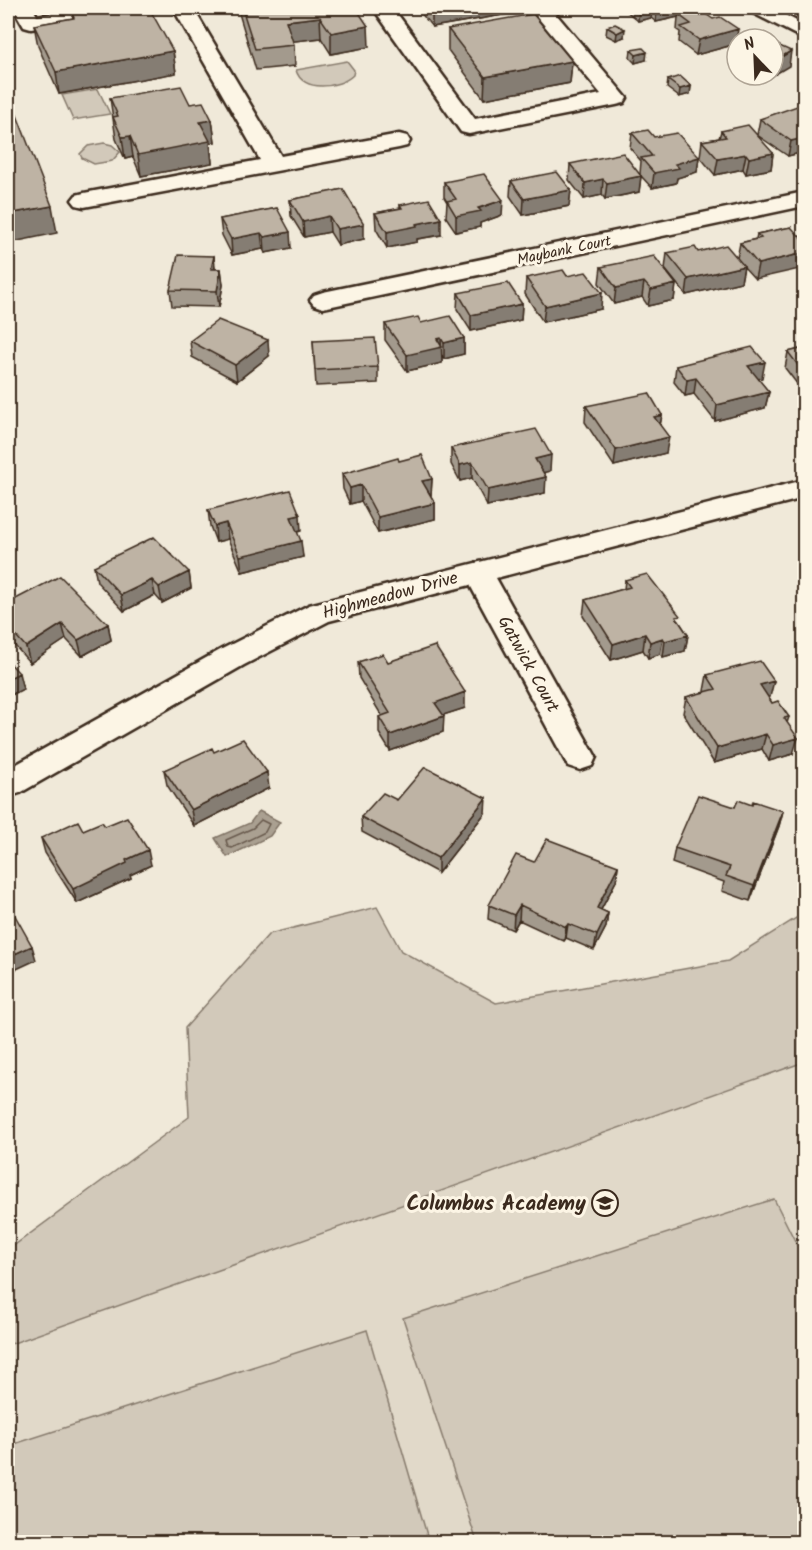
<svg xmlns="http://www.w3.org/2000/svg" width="812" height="1550" viewBox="0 0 812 1550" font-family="Kalam,sans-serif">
	<rect width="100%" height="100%" fill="#f0e9d9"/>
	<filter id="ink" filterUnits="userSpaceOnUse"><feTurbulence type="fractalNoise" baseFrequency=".0167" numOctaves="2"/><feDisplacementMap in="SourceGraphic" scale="12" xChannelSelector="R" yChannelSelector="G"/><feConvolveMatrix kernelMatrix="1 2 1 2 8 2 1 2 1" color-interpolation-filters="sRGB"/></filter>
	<g filter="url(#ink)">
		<path fill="#e1d9c9" d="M804 1062V1542H8V1345Z"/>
		<path fill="#d2c9ba" stroke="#867a6c" stroke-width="1.5" d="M347 61 354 70 353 75C340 88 302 93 296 70Z
			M98 89 110 114 73 120 62 95Z
			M104 143 112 145 120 152 112 161 94 164 82 158 80 154 88 146Z
			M377 907 401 951 496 1003 728 961 804 913V1062L8 1345V1250L189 1117 185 1028 269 934Z
			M774 1199 804 1259V1542H477L403 1318Z
			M367 1330 429 1542H8V1446Z"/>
		<path fill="#aaa091" stroke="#7e7163" stroke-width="1.5" d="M259 811 280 822 270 836 227 857 215 838 250 823Z"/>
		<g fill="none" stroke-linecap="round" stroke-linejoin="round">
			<path stroke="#67594c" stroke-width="1.5" d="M261 820 269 824 265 832 232 848 228 847 226 840 253 828Z"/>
			<defs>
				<path id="minor" d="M13 8H33L37 16 88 8H133L130 12 123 14 31 29 24 27Z
					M173 8H193L281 156 399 134 407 136 410 141 407 146 399 148 84 207 76 205 72 200 76 195 84 193 260 160Z
					M373 8H393L475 119 601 94 530 8H551L627 98 624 103 616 105 469 134 461 132Z
					M748 8H772L804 25V39L751 12Z
					M804 192V206L323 308 314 305 310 300 314 295 323 292Z
					M804 480V498L496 578 596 757 592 766 580 770 568 766 470 585 329 621 244 665 20 793 8 797V769L222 649 309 605Z"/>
			</defs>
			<use href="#minor" stroke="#3b2a1e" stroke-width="5"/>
			<use href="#minor" fill="#fcf5e5" fill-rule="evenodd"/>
		</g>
		<path fill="#a39a8d" stroke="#3b2a1e" stroke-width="1.5" d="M233 8H356L369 47 331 54 321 38 293 41 294 45 295 66 256 70 238 10H234Z
			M417 8H514V13L432 27Z
			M623 8H689L688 12 736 44 737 43V63L731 60 733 45 696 55 679 42 680 32 677 30 678 17 656 22 651 18 638 21Z
			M72 12 173 51 176 73 59 94 38 46 34 25 73 18Z
			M607 27 624 37 616 40 606 35Z
			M448 29 572 61 570 83 484 99 448 50Z
			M631 50 646 60 635 63 630 58Z
			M668 80 691 86 690 94 679 97 667 88Z
			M110 98 190 104 212 120 215 142 210 143 212 163 141 176 133 157 125 159 116 139Z
			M804 108V152L788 156 757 135 760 119Z
			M721 131 773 153 771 169 746 174 743 169 715 175 700 157 702 141 719 138Z
			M632 133 654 137 699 157 697 172 677 178 676 183 652 188 641 176 639 192 605 199 602 195 584 199 569 180 570 164 640 174 641 161 630 148Z
			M511 181 571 190 569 206 523 215 510 196Z
			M444 182 502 215 480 223V227L456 232 446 217 447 202 444 197Z
			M343 189 364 239 338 245 330 232 304 237 291 216 290 200Z
			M400 205 441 235 417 239V242L387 248 376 229 375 213 400 208Z
			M277 208 291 248 265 253 263 249 232 255 222 235 220 219Z
			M791 227 755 279 744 267 741 282 686 295 665 269 667 253 698 252 737 258 740 243 756 239 757 234Z
			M214 256 215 269H221L223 285 219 307 172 306 170 290Z
			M601 267 676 284 674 300 648 306 642 297 614 304 599 283Z
			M567 276 601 309 543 322 525 294 526 278Z
			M458 293 522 304 521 320 471 331 457 309Z
			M421 323 464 338V354L444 359 442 355V363L407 371 385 340V324Z
			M190 341 269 356 237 381 192 357Z
			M313 341 378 367V383L316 386Z
			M804 348V393L785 368 788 352Z
			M676 366 762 378 758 379 769 392 765 408 715 421 694 394 685 396 674 382Z
			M586 406 662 415 660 425 666 453 614 466 585 422Z
			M451 448 550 471 544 472 545 493 487 506 472 478 460 481 451 464Z
			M399 461 432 479 431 495H430L435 503V519L378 533 361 501 350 504 343 489 342 474Z
			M208 510 301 531 297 532 303 557 242 572 228 539 216 542 210 526Z
			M94 566 189 572 191 588 162 603 155 595 124 611 97 582Z
			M625 580 679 621 688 635 685 651 663 657 660 654 648 658 643 650 611 660 583 616 585 600 624 589Z
			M8 603 108 624 111 640 82 656 66 639 30 663 8 638Z
			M358 662H388L465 708 443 715V732L390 751 379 733V717L382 716 359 678Z
			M707 675 770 697H768L772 703 789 717 787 723 793 754 769 761 762 749 714 763 683 713 686 697 705 692 704 691Z
			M214 752 269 788 194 826 167 785 164 770Z
			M397 800 485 813 438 873 362 832 361 817Z
			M752 805 783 811 779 826 750 901 722 891 724 882 672 863 675 848 735 807Z
			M105 826 151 865 130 875 131 878 77 903 45 853 41 838Z
			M534 862 618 866 616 881 601 910 608 913 606 927 594 950 566 938 564 941 519 920 513 930 488 919 489 905Z"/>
		<path fill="#857d73" stroke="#3b2a1e" stroke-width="1.5" d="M234 8H238V10H234Z
			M432 8H514V13L432 27Z
			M639 8H652L651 18 638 21Z
			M657 8H689L688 15H679L678 17 656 22Z
			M320 17 321 38 287 42 286 21Z
			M368 26 369 47 331 54V33Z
			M625 29 624 37 616 40 617 33Z
			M738 29 736 44 696 55 699 40Z
			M173 51 176 73 59 94 56 72Z
			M791 51 789 66 769 78V75H773V62Z
			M647 52 646 60 635 63 636 55Z
			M572 61 570 83 484 99 485 77Z
			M691 86 690 94 679 97 680 89Z
			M212 120 215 142 210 143 212 163 141 176 138 155 200 122Z
			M130 136 133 157 125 159 122 137Z
			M804 138V152L788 156 791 141Z
			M773 153 771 169 746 174 749 158Z
			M746 154 743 169 715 175 718 159Z
			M699 157 697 172 677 178 676 183 652 188 654 173 675 164Z
			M641 176 639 192 605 199 607 183Z
			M603 179 602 195 584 199 585 183Z
			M571 190 569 206 523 215 524 199Z
			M503 200 502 215 480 223V227L456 232V216Z
			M52 206 57 233 8 243V214Z
			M329 216 330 232 304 237 303 222Z
			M441 219V235L417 239V242L387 248V232L416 224Z
			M364 224V239L338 245 337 229Z
			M290 232 291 248 265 253 264 237Z
			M261 233 263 249 232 255 231 239Z
			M804 253V268L755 279 758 264Z
			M214 256 215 272 211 269Z
			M744 266 741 282 686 295 688 279Z
			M221 269 223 285 219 307 217 291Z
			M644 282 642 297 614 304 616 288Z
			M676 284 674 300 648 306 651 290Z
			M602 293 601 309 543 322 545 306Z
			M522 304 521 320 471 331V315Z
			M441 338 442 363 407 371V355L437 339Z
			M464 338V354L444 359V343Z
			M268 340 269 356 237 381 235 365Z
			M765 362 762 378 745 382 748 366Z
			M696 378 694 394 685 396 687 380Z
			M769 392 765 408 715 421 717 405Z
			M662 415 659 431 654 417Z
			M669 437 666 453 614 466 616 450Z
			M551 455 550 471 534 475 535 459Z
			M472 462V478L460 481V465Z
			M546 477 545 493 487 506 488 490Z
			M432 479 431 495 422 497V481Z
			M361 485V501L350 504V488Z
			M435 503V519L378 533V517Z
			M300 515 301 531 292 533 291 517Z
			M226 523 228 539 216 542 215 526Z
			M301 541 303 557 242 572 240 556Z
			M189 572 191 588 162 603 159 587Z
			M152 580 155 595 124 611 121 595Z
			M62 624 66 639 30 663 26 647Z
			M108 624 111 640 82 656 78 640Z
			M645 634 643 650 611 660 613 644Z
			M688 635 685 651 663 657 665 641Z
			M663 638 660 654 648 658 650 642Z
			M19 673 23 689 8 697V679Z
			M774 681 770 697 756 700 760 685Z
			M465 692V708L434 718 435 703Z
			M444 716 443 732 390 751V735Z
			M766 734 762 749 714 763 717 748Z
			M798 738 793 754 769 761 773 745Z
			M267 772 269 788 194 826 191 810Z
			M486 798 485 813 438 873V858Z
			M783 811 779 826 750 901 754 886Z
			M148 850 151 865 130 875 131 878 77 903 73 889 126 860Z
			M618 866 616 881 594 923 597 908Z
			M520 905 519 920 513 930 514 915Z
			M608 913 606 927 594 950 597 935Z
			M568 924 566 938 564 941 566 927Z
			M32 946 36 960 8 973V957Z"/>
		<path fill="#beb3a4" stroke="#3b2a1e" stroke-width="1.5" d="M101 8H107L109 12 136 8H149L173 51 56 72 34 25 74 18 72 12Z
			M242 8H356L368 26 331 33 320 17 286 21 294 45 255 49Z
			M698 9 713 19 720 17 738 29 699 40 681 27 691 24 679 15Z
			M533 14 572 61 485 77 448 29Z
			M615 24 625 29 617 33 607 27Z
			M753 34 764 39H744Z
			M773 43 791 51 773 62Z
			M643 48 647 52 636 55 631 50Z
			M680 76 691 86 680 89 668 80Z
			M181 86 190 104 203 102 212 120 200 122 210 141 138 155 130 136 122 137 113 117 118 116 110 98Z
			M8 92 52 206 8 214Z
			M800 105 804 108V138L791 141 760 119Z
			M748 125 773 153 749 158 746 154 718 159 702 141 726 137 721 131Z
			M648 130 654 137 677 133 699 157 675 164 679 168 654 173 641 158 652 156 632 133Z
			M623 153 641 176 607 183 603 179 585 183 570 164Z
			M557 172 571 190 524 199 511 181Z
			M484 174 503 200 478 208 481 211 456 216 447 201 456 199 444 182Z
			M343 189 364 224 337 229 329 216 303 222 290 200Z
			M429 199 441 219 416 224 417 226 387 232 375 213 402 208 400 205Z
			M277 208 290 232 264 237 261 233 231 239 220 219Z
			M791 227 804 241V253L758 264 740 243 761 238 757 234Z
			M726 245 744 266 688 279 667 253 695 247 698 252Z
			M178 255 214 256 211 269H221L217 291 170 290Z
			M654 256 676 284 651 290 644 282 616 288 601 267Z
			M563 270 567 276 586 272 602 293 545 306 526 278Z
			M508 283 522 304 471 315 458 293Z
			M450 316 464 338 444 343 441 338 437 339 442 347 407 355 385 324 418 317 421 323Z
			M218 320 268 340 235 365 190 341Z
			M375 338 378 367 315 370 313 341Z
			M752 347 765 362 748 366 769 392 717 405 696 378 687 380 676 366Z
			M804 348V373L788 352Z
			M649 393 662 415 654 417 669 437 616 450 586 406Z
			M536 429 551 455 535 459 546 477 488 490 472 462 460 465 451 448Z
			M422 455 432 479 422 481 435 503 378 517 361 485 350 488 342 474 398 458 399 461Z
			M290 490 300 515 291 517 301 541 254 553 240 556 226 523 215 526 208 510Z
			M154 537 189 572 159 587 152 580 121 595 94 566Z
			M647 574 680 616 676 617 688 635 665 641 663 638 650 642 645 634 613 644 585 600 630 587 625 580Z
			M60 576 108 624 78 640 62 624 26 647 8 627V603Z
			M435 646 465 692 435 703 444 716 390 735 379 717 390 713 358 662 383 654 388 662Z
			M8 661 19 673 8 679Z
			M760 661 774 681 760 685 772 703 778 701 789 717 784 718 798 738 773 745 766 734 717 748 686 697 716 689 707 675Z
			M243 739 267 772 191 810 164 770 212 748 214 752Z
			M425 767 486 798 438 858 361 817 383 793 397 800Z
			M698 795 735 807 738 800 752 805 753 801 783 811 754 886 726 876 730 867 675 848Z
			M127 817 148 850 126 860 127 863 73 889 41 838 78 821 83 830 102 822 105 826Z
			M547 839 618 866 597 908 608 913 597 935 568 924 566 927 520 905 514 915 489 905 516 855 534 862Z
			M8 903 32 946 8 957Z"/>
	</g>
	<defs>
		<symbol id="school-ring" viewBox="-11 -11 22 22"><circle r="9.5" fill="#fcf5e5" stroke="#3b2a1e" stroke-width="1.5"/><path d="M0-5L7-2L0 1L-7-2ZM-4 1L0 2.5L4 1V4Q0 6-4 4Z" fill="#3b2a1e"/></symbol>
	</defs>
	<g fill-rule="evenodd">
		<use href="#school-ring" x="590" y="1188" width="30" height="30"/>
	</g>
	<g text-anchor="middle" stroke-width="6" stroke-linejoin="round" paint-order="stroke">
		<g font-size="15" fill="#3b2a1e" stroke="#fcf5e5">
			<text transform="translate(564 250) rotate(-12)" y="5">Maybank Court</text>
		</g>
		<g font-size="18" fill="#3b2a1e" stroke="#fcf5e5">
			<text transform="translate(390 595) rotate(-15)" y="6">Highmeadow Drive</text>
			<text transform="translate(529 664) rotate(61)" y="6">Gatwick Court</text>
		</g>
		<g font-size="21" font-weight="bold" fill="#3b2a1e" stroke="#fcf5e5" text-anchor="end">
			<text x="586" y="1210">Columbus Academy</text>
		</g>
	</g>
	<rect width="812" height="1550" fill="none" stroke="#fcf5e5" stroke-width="30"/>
	<rect x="15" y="15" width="782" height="1520" fill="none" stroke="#3b2a1e" stroke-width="2" filter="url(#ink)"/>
	<g transform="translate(755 57) rotate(337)"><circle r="28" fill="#fcf5e5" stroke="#afa495" stroke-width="1.5"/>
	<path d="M0-4.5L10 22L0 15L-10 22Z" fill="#3b2a1e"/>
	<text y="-9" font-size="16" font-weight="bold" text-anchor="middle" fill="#3b2a1e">N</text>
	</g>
</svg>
